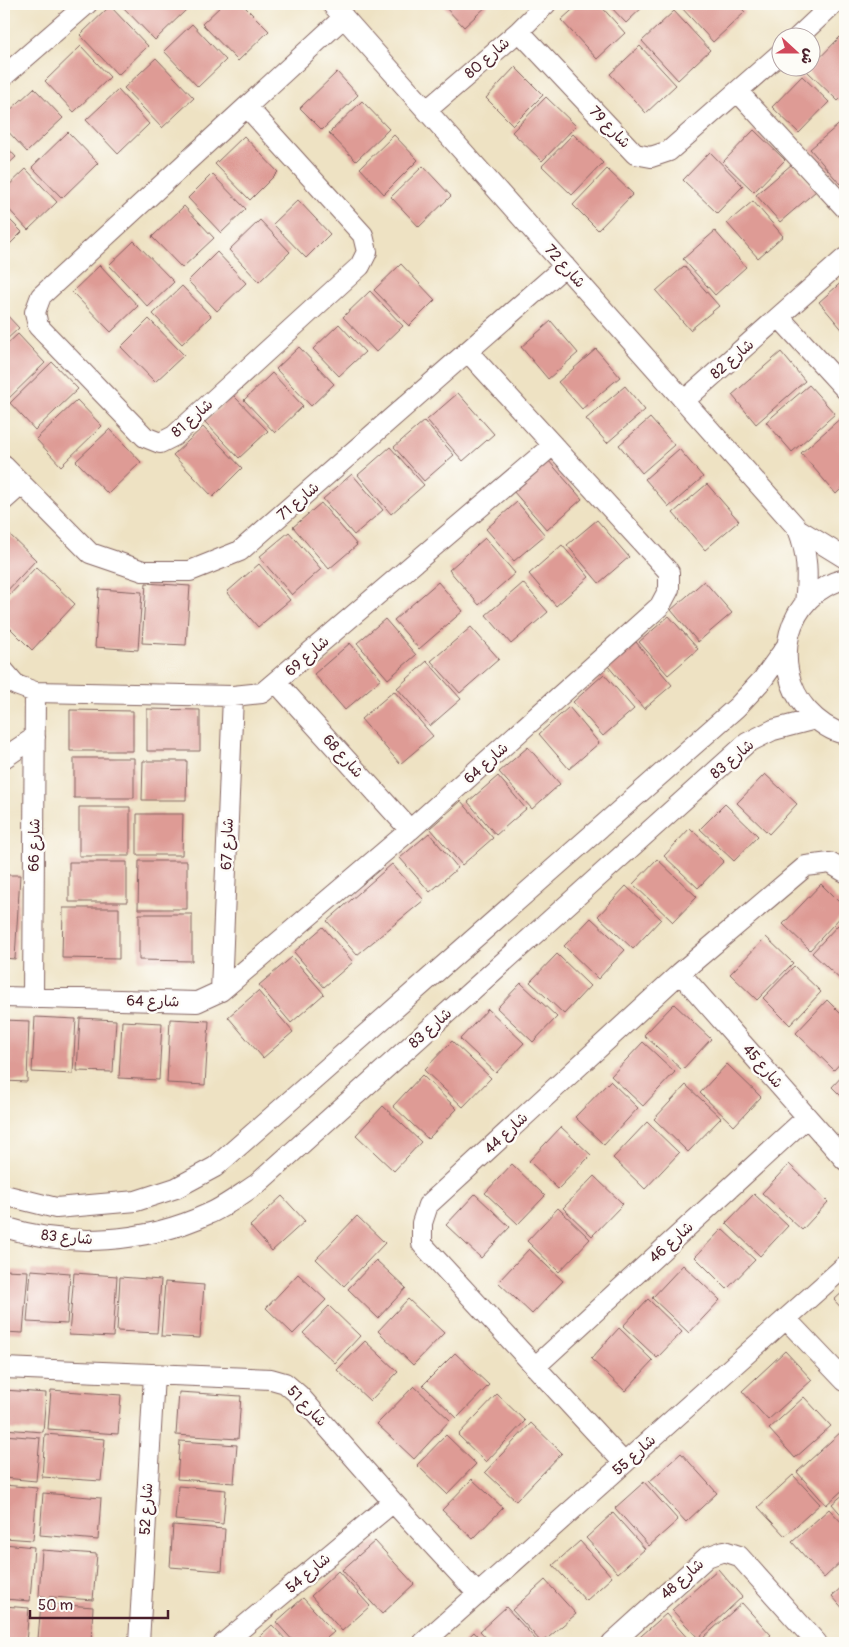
<svg xmlns="http://www.w3.org/2000/svg" width="849" height="1647" viewBox="0 0 849 1647" font-family="Pangolin,'Playpen Sans Arabic',sans-serif">
	<rect width="100%" height="100%" fill="#fdfcf7"/>
	<filter id="ink" filterUnits="userSpaceOnUse"><feTurbulence type="fractalNoise" baseFrequency=".02" numOctaves="2"/><feDisplacementMap in="SourceGraphic" scale="10" xChannelSelector="R" yChannelSelector="G"/><feConvolveMatrix kernelMatrix="1 2 1 2 8 2 1 2 1" color-interpolation-filters="sRGB"/></filter>
	<filter id="wash" filterUnits="userSpaceOnUse"><feTurbulence type="fractalNoise" baseFrequency=".0096" numOctaves="4" result="noise"/><feDisplacementMap in="SourceGraphic" scale="20" xChannelSelector="R" yChannelSelector="G"/><feGaussianBlur stdDeviation="1.12" result="paint"/><feColorMatrix in="noise" values="0 0 0 0 0 0 0 0 0 0 0 0 0 0 0 0 0 1.4 0 .05"/><feComposite in="paint" operator="in"/></filter>
	<g filter="url(#wash)">
		<rect width="100%" height="100%" fill="#eee2c3"/>
		<g id="blocks">
			<path fill="#de9b95" d="M120 4H182L187 9 155 40Z
				M223 4H242L269 31 238 61 202 24Z
				M442 4H489L464 27Z
				M579 4H599L625 33 597 59 561 20Z
				M608 4H646L626 23Z
				M684 4H737L745 12 713 42 681 7Z
				M110 6 148 46 118 75 80 35Z
				M674 11 710 50 678 80 642 41Z
				M192 24 226 60 198 87 164 51Z
				M840 37 845 42V94L838 101 807 71Z
				M81 46 110 77 74 112 45 81Z
				M640 46 676 85 646 113 610 74Z
				M156 58 194 98 162 128 124 88Z
				M515 67 543 95 513 125 486 98Z
				M337 72 358 95 322 130 300 108Z
				M802 76 829 102 799 133 772 107Z
				M34 88 63 118 27 152 4 127V116Z
				M118 90 149 124 118 154 86 120Z
				M546 97 576 126 542 161 512 132Z
				M362 101 389 129 356 161 329 133Z
				M843 121 845 123V180L840 184 810 149Z
				M754 130 785 160 754 192 723 162Z
				M68 132 98 163 62 198 32 167Z
				M573 134 603 163 572 195 542 166Z
				M394 135 418 160 384 194 360 168Z
				M244 136 278 172 250 200 215 164Z
				M4 144 16 157 4 168Z
				M710 152 743 186 717 213 683 180Z
				M792 164 816 191 780 222 756 195Z
				M423 166 451 196 419 227 391 197Z
				M26 169 57 202 28 230 4 204V190Z
				M607 169 633 194 598 230 573 205Z
				M212 174 246 209 221 233 188 198Z
				M298 200 330 234 306 258 273 224Z
				M753 201 783 236 758 258 727 223Z
				M184 206 214 238 182 268 152 237Z
				M4 214 22 232 4 250Z
				M260 220 290 252 259 282 229 250Z
				M715 231 746 267 715 295 683 259Z
				M134 241 174 282 148 307 109 265Z
				M217 252 246 283 217 311 188 281Z
				M401 264 435 300 409 326 374 290Z
				M100 265 138 306 111 332 72 292Z
				M684 266 719 306 690 330 656 291Z
				M845 279V333L819 302Z
				M182 286 211 316 182 344 153 314Z
				M370 291 403 326 376 352 343 317Z
				M4 312 19 328 4 342Z
				M149 319 184 355 155 382 121 347Z
				M551 321 578 353 548 379 521 347Z
				M339 324 365 352 339 376 313 349Z
				M18 334 45 363 4 403V347Z
				M299 347 334 384 311 406 276 369Z
				M596 349 620 377 582 409 558 382Z
				M781 352 805 381 756 424 732 395Z
				M52 362 78 389 35 430 10 403Z
				M272 373 303 406 275 433 244 400Z
				M809 385 835 414 792 452 766 422Z
				M625 386 645 410 607 443 586 419Z
				M458 393 494 434 463 461 427 420Z
				M233 395 268 431 239 458 205 422Z
				M77 400 102 426 61 466 36 439Z
				M843 416 845 418V485L836 494 801 453Z
				M650 418 674 445 642 473 619 445Z
				M424 421 454 455 424 481 394 447Z
				M203 427 242 468 213 497 173 455Z
				M110 429 141 462 108 494 76 461Z
				M390 447 424 485 391 514 358 475Z
				M679 449 703 477 669 507 645 479Z
				M548 460 582 499 547 530 513 491Z
				M352 474 383 510 354 535 323 499Z
				M707 484 739 521 705 550 673 513Z
				M517 502 545 535 514 561 486 529Z
				M321 503 357 545 329 569 293 527Z
				M597 520 629 557 599 583 567 545Z
				M7 532 36 560 4 594V535Z
				M289 532 321 569 292 595 259 557Z
				M485 538 515 573 479 605 449 570Z
				M562 545 589 577 556 606 529 574Z
				M259 564 290 600 258 627 227 592Z
				M36 567 75 604 32 650 4 622V601Z
				M704 581 732 613 698 642 671 610Z
				M438 582 463 611 419 649 394 620Z
				M146 583 190 586 186 645 142 643Z
				M523 583 548 612 511 644 486 615Z
				M99 589 142 592 138 650 95 647Z
				M669 616 698 649 668 675 639 642Z
				M385 619 416 655 388 679 357 643Z
				M471 627 499 659 460 693 431 661Z
				M636 642 672 685 644 709 608 666Z
				M350 643 381 679 345 710 314 674Z
				M427 661 461 699 430 726 397 688Z
				M604 674 634 709 603 736 573 702Z
				M394 691 433 736 400 764 361 719Z
				M569 707 599 743 569 769 539 734Z
				M147 709 200 710V751H147Z
				M70 710 133 711V751H70Z
				M528 747 560 784 532 809 499 772Z
				M74 758H134V798H74Z
				M143 761H187L186 800H142Z
				M765 774 797 804 769 834 737 803Z
				M498 776 526 809 496 835 468 802Z
				M461 801 493 838 462 865 430 828Z
				M725 804 758 836 734 861 700 829Z
				M79 807H130V856H79Z
				M137 814H183L182 855H137Z
				M690 828 724 861 698 888 664 856Z
				M429 833 458 868 430 892 400 858Z
				M657 859 697 897 673 922 633 884Z
				M139 861H187V909H138Z
				M69 862H127V902H69Z
				M392 864 424 900 357 955 327 921Z
				M5 875H20L15 959 4 958Z
				M821 884 845 908V912L810 950 783 924Z
				M626 886 661 919 633 949 598 916Z
				M63 908H119V959L62 958Z
				M139 914H192V961L139 960Z
				M591 918 625 950 598 979 564 946Z
				M838 925 845 932V984L812 953Z
				M323 927 353 962 324 987 294 952Z
				M766 937 793 963 757 1000 730 974Z
				M557 954 590 986 564 1014 530 982Z
				M292 957 324 994 291 1023 259 985Z
				M794 966 821 992 790 1025 763 998Z
				M521 983 557 1017 533 1042 497 1008Z
				M258 991 293 1032 263 1058 228 1017Z
				M827 1000 845 1018V1058L834 1070 796 1033Z
				M674 1004 711 1039 682 1070 644 1035Z
				M488 1009 524 1043 496 1073 460 1039Z
				M35 1017 76 1019 73 1074 32 1072Z
				M80 1018 116 1020 113 1072 77 1071Z
				M170 1019 209 1021 205 1085 167 1083Z
				M4 1020 29 1021 27 1082 4 1081Z
				M122 1021 162 1023 159 1080 119 1078Z
				M452 1041 491 1078 463 1107 424 1070Z
				M643 1042 675 1072 643 1106 611 1076Z
				M727 1064 761 1097 734 1126 700 1093Z
				M845 1073V1100L832 1087Z
				M422 1075 457 1109 428 1139 393 1106Z
				M610 1081 638 1108 604 1145 575 1117Z
				M686 1085 721 1118 688 1152 654 1119Z
				M383 1106 421 1142 394 1171 356 1135Z
				M647 1122 679 1153 645 1189 613 1158Z
				M561 1127 591 1155 558 1189 529 1161Z
				M512 1164 545 1196 518 1224 485 1193Z
				M789 1164 828 1202 802 1230 762 1193Z
				M594 1176 623 1204 592 1236 563 1208Z
				M475 1194 510 1227 481 1258 446 1225Z
				M754 1194 788 1226 760 1256 726 1223Z
				M282 1196 305 1221 272 1251 250 1226Z
				M558 1208 590 1239 559 1272 527 1241Z
				M357 1216 385 1243 344 1286 316 1259Z
				M722 1229 755 1260 727 1289 695 1257Z
				M529 1249 563 1281 532 1314 498 1282Z
				M376 1260 406 1288 378 1318 348 1289Z
				M683 1265 720 1300 689 1333 652 1298Z
				M4 1270 28 1271 23 1333 4 1332Z
				M31 1270 70 1273 67 1324 27 1322Z
				M74 1273 117 1276 113 1337 69 1335Z
				M298 1274 326 1300 293 1334 266 1308Z
				M120 1277 161 1280 157 1333 117 1331Z
				M165 1282 204 1285 200 1338 161 1336Z
				M845 1290V1312L834 1300Z
				M408 1299 444 1333 413 1365 378 1331Z
				M648 1299 682 1332 657 1358 623 1326Z
				M329 1306 360 1336 335 1363 303 1333Z
				M619 1328 653 1361 625 1391 591 1359Z
				M365 1341 398 1372 370 1401 337 1370Z
				M785 1351 812 1380 768 1420 742 1391Z
				M455 1353 489 1385 457 1418 423 1385Z
				M414 1386 450 1420 414 1459 377 1424Z
				M4 1390 46 1393 43 1432 4 1429Z
				M51 1390 121 1395 118 1434 48 1429Z
				M179 1392 241 1396 238 1439 176 1435Z
				M497 1394 525 1421 486 1462 458 1435Z
				M804 1397 831 1426 795 1458 769 1429Z
				M531 1423 562 1453 516 1501 485 1472Z
				M842 1431 845 1435V1488L826 1505 797 1472Z
				M45 1434 105 1439 101 1481 42 1477Z
				M4 1435 40 1438 36 1481 4 1478Z
				M446 1435 476 1464 447 1494 417 1465Z
				M180 1441 237 1445 234 1483 177 1479Z
				M681 1453 717 1493 686 1522 649 1482Z
				M793 1475 820 1504 785 1536 758 1507Z
				M472 1479 503 1508 473 1539 442 1510Z
				M644 1482 678 1520 649 1546 615 1508Z
				M4 1485 37 1488 33 1540 4 1538Z
				M178 1486 226 1490 223 1524 175 1520Z
				M43 1493 101 1498 98 1540 40 1535Z
				M845 1493V1519L832 1504Z
				M829 1509 845 1526V1558L824 1578 792 1542Z
				M613 1513 645 1549 618 1573 586 1538Z
				M173 1525 225 1529 222 1571 170 1567Z
				M375 1541 414 1584 382 1614 342 1570Z
				M580 1541 612 1577 586 1601 553 1565Z
				M4 1544 34 1547 30 1601 4 1599Z
				M42 1550 97 1554 93 1600 39 1596Z
				M718 1569 742 1597 698 1638 672 1610Z
				M338 1571 370 1606 342 1631 311 1596Z
				M545 1580 576 1614 542 1643 512 1610Z
				M845 1584V1611L832 1596Z
				M303 1598 334 1632 321 1643H295L276 1622Z
				M41 1603 93 1607 91 1642 38 1639Z
				M742 1603 771 1635 762 1643H709L704 1637Z
				M4 1606 29 1608 26 1643H4Z
				M506 1607 539 1643H491L480 1631Z
				M666 1614 690 1641 688 1643H633Z
				M272 1625 289 1643H252Z
				M474 1632 484 1643H462Z"/>
		</g>
	</g>
	<g filter="url(#ink)">
		<use href="#blocks" fill-opacity="0" stroke="#836360" stroke-width="1"/>
		<g fill="none" stroke-linecap="round" stroke-linejoin="round">
			<defs>
				<path id="minor" d="M332 4 798 529 845 558
					M519 31 635 154 651 157 669 151 782 52
					M797 38 833 4
					M4 76 87 4
					M738 92 845 208
					M248 108 363 235 367 252 360 266 174 436 160 443 145 437 38 326 35 312 41 296 344 17
					M427 110 519 31 546 4
					M780 318 845 389
					M685 400 845 258
					M4 466 90 553 143 571H190L240 551 565 266
					M4 500 22 484
					M798 529C808 554 808 576 805 603
					M845 579C786 593 769 666 807 710 817 721 831 731 845 734
					M4 671 16 685 35 692 233 696 262 693 553 445
					M276 682 410 830
					M4 758 35 737
					M680 973 845 1160
					M221 991 233 696
					M4 997 197 1002 221 991 410 830 660 606 669 589V572L468 352
					M33 998 35 692
					M4 1195 56 1208 136 1201 176 1188 215 1167 737 707 763 679 786 647
					M4 1227C70 1248 145 1243 208 1214 225 1207 241 1194 257 1184L747 743 773 730 815 719
					M786 1319 845 1381
					M535 1367 807 1117
					M4 1368 271 1379 285 1383 299 1395 393 1502 478 1594
					M624 1463 422 1244V1223L428 1205 680 973 806 866 830 863 845 872
					M139 1643 154 1375
					M224 1643 393 1502
					M423 1643 845 1266
					M612 1643 707 1557 724 1551 739 1556 817 1643"/>
			</defs>
			<use href="#minor" stroke="#836360" stroke-width="22"/>
			<use href="#minor" stroke="#fff" stroke-width="20"/>
		</g>
	</g>
	<g text-anchor="middle" stroke-width="5" stroke-linejoin="round" paint-order="stroke">
		<g font-size="15" fill="#4a1f2b" stroke="#fdfcf7">
			<text transform="translate(487 58) rotate(-41)" y="5">شارع 80</text>
			<text transform="translate(610 127) rotate(46)" y="5">شارع 79</text>
			<text transform="translate(565 266) rotate(48)" y="5">شارع 72</text>
			<text transform="translate(732 359) rotate(-41)" y="5">شارع 82</text>
			<text transform="translate(192 418) rotate(-41)" y="5">شارع 81</text>
			<text transform="translate(298 501) rotate(-41)" y="5">شارع 71</text>
			<text transform="translate(307 656) rotate(-41)" y="5">شارع 69</text>
			<text transform="translate(343 756) rotate(48)" y="5">شارع 68</text>
			<text transform="translate(732 759) rotate(-40)" y="5">شارع 83</text>
			<text transform="translate(486 763) rotate(-42)" y="5">شارع 64</text>
			<text transform="translate(227 844) rotate(-88)" y="5">شارع 67</text>
			<text transform="translate(34 845) rotate(-89)" y="5">شارع 66</text>
			<text transform="translate(153 1001) rotate(1)" y="5">شارع 64</text>
			<text transform="translate(430 1028) rotate(-42)" y="5">شارع 83</text>
			<text transform="translate(763 1066) rotate(49)" y="5">شارع 45</text>
			<text transform="translate(506 1133) rotate(-43)" y="5">شارع 44</text>
			<text transform="translate(67 1237) rotate(5)" y="5">شارع 83</text>
			<text transform="translate(671 1242) rotate(-42)" y="5">شارع 46</text>
			<text transform="translate(307 1406) rotate(46)" y="5">شارع 51</text>
			<text transform="translate(634 1455) rotate(-42)" y="5">شارع 55</text>
			<text transform="translate(146 1509) rotate(-87)" y="5">شارع 52</text>
			<text transform="translate(308 1573) rotate(-40)" y="5">شارع 54</text>
			<text transform="translate(682 1579) rotate(-42)" y="5">شارع 48</text>
		</g>
	</g>
	<rect width="849" height="1647" fill="none" stroke="#fdfcf7" stroke-width="20"/>
	<g transform="translate(796 52) rotate(111)"><circle r="24" fill="#fdfcf7" stroke="#b5a4a5"/>
	<path d="M0-4L9 19L0 12L-9 19Z" fill="#d1495b"/>
	<text y="-8" font-size="14" font-weight="bold" text-anchor="middle" fill="#4a1f2b">ش</text>
	</g>
	<path d="M30 1610v8h138v-8" fill="none" stroke="#4a1f2b" stroke-width="2.5"/>
	<text x="38" y="1610" font-size="15" fill="#4a1f2b" stroke="#fdfcf7" stroke-width="4" paint-order="stroke">50 m</text>
</svg>
